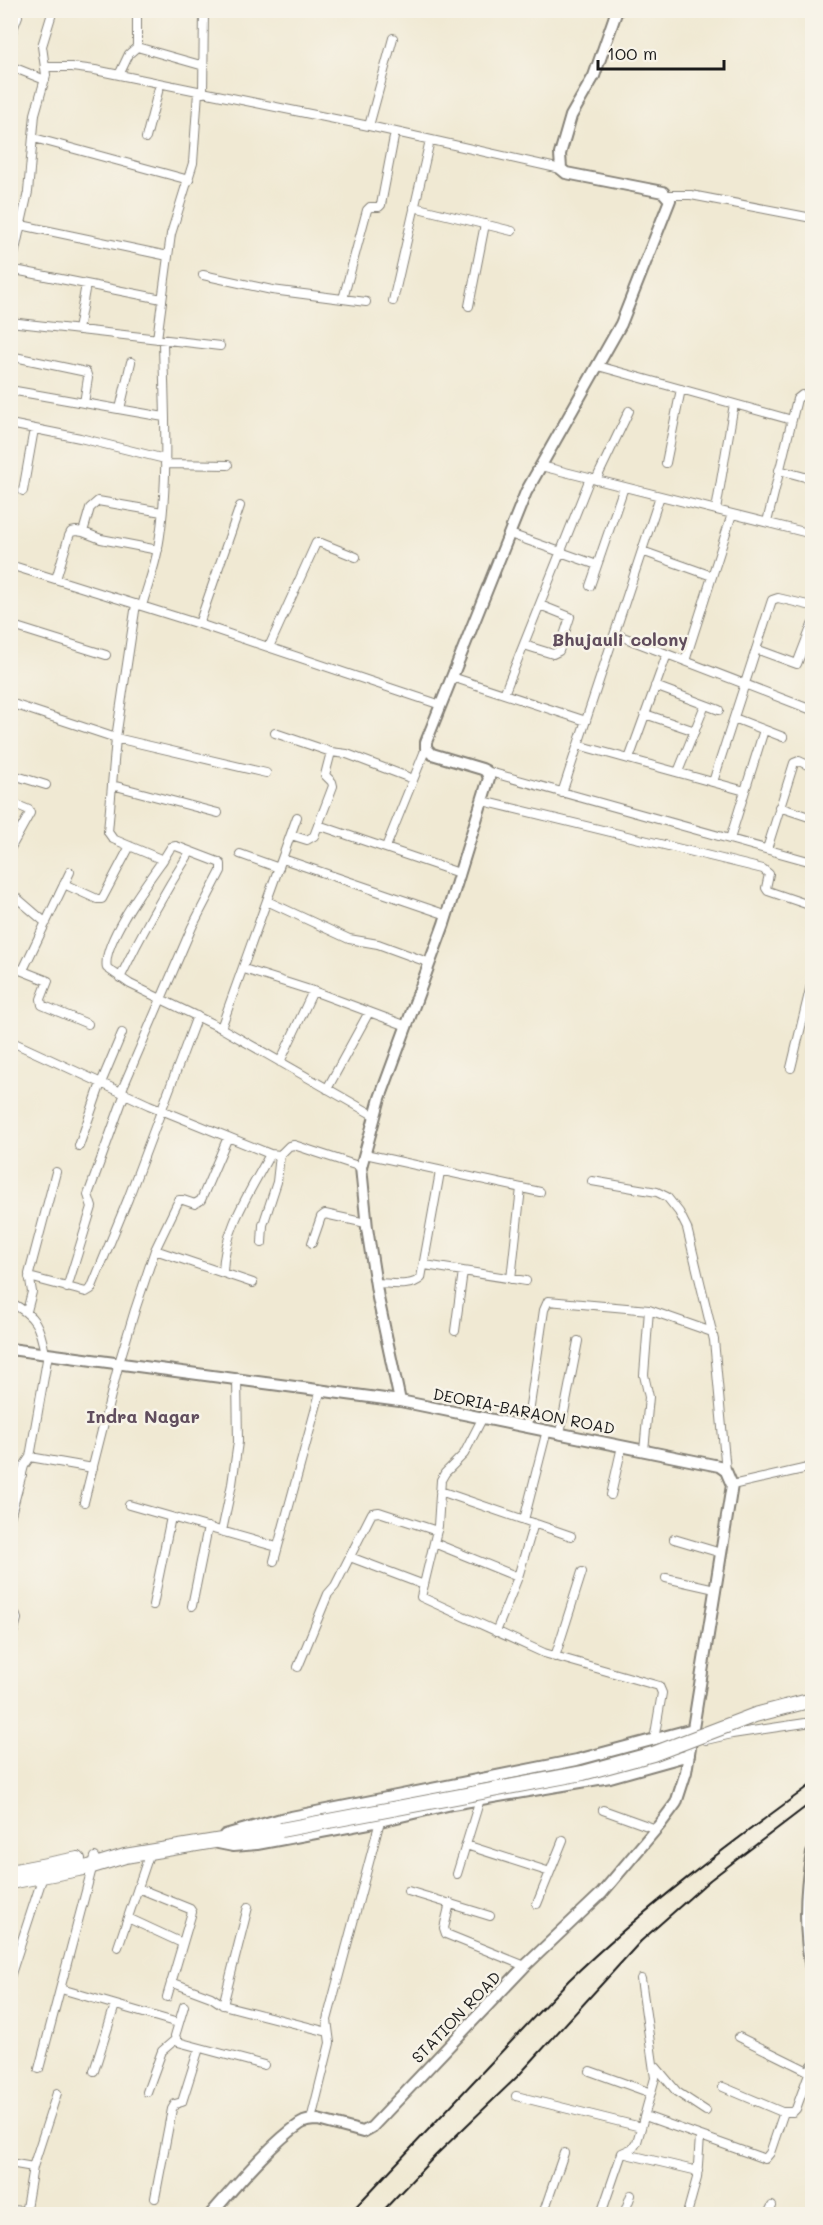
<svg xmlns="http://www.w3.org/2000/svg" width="823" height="2225" viewBox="0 0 823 2225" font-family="Mali,sans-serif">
	<rect width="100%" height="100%" fill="#f7f3e8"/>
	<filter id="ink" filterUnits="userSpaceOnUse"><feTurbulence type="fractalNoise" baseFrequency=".0167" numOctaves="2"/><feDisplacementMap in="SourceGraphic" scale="12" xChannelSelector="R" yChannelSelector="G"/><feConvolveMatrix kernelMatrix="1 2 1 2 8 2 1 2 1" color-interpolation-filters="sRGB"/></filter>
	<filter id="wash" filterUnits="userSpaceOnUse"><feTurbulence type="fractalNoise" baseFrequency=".008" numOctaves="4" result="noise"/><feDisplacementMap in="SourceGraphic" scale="24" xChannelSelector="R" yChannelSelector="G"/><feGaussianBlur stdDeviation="1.35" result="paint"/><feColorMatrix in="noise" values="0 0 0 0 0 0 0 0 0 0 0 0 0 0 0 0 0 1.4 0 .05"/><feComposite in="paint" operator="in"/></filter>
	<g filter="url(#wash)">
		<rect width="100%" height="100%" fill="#f0e9d3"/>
	</g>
	<g filter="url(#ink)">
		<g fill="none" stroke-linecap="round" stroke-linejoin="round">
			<defs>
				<path id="street" d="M126 10 137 14V47
					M10 37 18 16
					M10 66 45 80
					M46 67H72L95 70 369 126 561 169
					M119 75 129 54 137 47 204 66
					M203 93 204 10
					M369 126 393 38
					M34 138 189 180
					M146 138 160 84
					M667 195H691L812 218
					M414 207 512 231
					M21 225 168 256
					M10 269 162 299
					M10 273 28 192 35 114 46 75 42 46 53 10
					M203 275 272 290 366 302
					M343 299 367 210 370 207H379L381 205 395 132
					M393 301 430 140
					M469 306 485 224
					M10 322 220 346
					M78 330 86 284
					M157 339 171 234 193 163 198 92
					M10 356 86 372 88 378 84 403
					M598 366 792 420
					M10 390 164 417
					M120 409 131 362
					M10 424 80 438 165 459
					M666 463 681 389
					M165 464 228 465
					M541 466 812 534
					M779 470 812 479
					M596 480 629 411
					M23 491 34 429
					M716 510 734 404
					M767 522 797 399 802 395 812 398
					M83 532 90 508 98 501 162 512
					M510 534 597 565
					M642 551 712 576
					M10 565 199 624 441 705
					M56 579 69 536 71 532 76 531 83 532 101 539 158 550
					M590 586 624 487
					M136 604 116 738 108 832 113 839 163 860C148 881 101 944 107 968L130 984 221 1028 375 1116
					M142 606C147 587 155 567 158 548 170 480 164 408 163 340
					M199 624 240 506
					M10 625 106 655
					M615 634 812 710
					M524 645 553 654 559 651 570 617 540 605
					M269 647 316 543H321L356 557
					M756 649 797 664 812 625
					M685 661 732 514
					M452 677 586 721
					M655 686 719 710
					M504 694 590 478
					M10 703 116 738 266 773
					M645 714 695 731
					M734 718 783 737
					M275 733 331 752 347 754 413 779
					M578 745 745 791
					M629 759 667 654
					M486 771 812 862
					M678 772 705 705
					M10 774 46 785
					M713 782 772 600 778 598 812 606
					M112 785 218 813
					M562 793 660 496
					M483 801 763 869 769 874 766 888 768 891 812 906
					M10 802 29 810 30 813 10 849
					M779 807 812 818
					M318 825 459 873
					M291 835 307 840 314 836 333 786 332 782 325 775 331 752
					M730 839 764 730
					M386 847 426 748
					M767 849 794 763 799 761 812 767
					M240 854 279 868
					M283 859 447 915
					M64 884 97 899H102L130 846
					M10 892 46 923
					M267 901 349 939 378 944 430 963
					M10 966 48 981 41 999 42 1005 88 1024
					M244 969 313 991 407 1026
					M23 970 70 872
					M120 978C141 934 164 893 190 852
					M221 1028 297 817
					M10 1041 149 1105 270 1154 280 1155 289 1146 294 1145 361 1167
					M280 1062 313 991
					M791 1068 812 981
					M327 1089 369 1012
					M121 1092 192 927 221 871V864L218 862 176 846 171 847 163 860
					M79 1146 101 1083 122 1033
					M365 1154 540 1192
					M592 1181 657 1192 667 1197 679 1212 687 1228 694 1257 714 1340 726 1471
					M262 1243 263 1225 277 1182 280 1155
					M312 1243 321 1217 325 1214 366 1223
					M155 1250 253 1283
					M425 1265 526 1281
					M223 1272C224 1229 250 1192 270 1154
					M29 1277 86 1292 91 1289 128 1199 197 1016
					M511 1279 521 1188
					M375 1283C389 1283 411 1288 421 1278L440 1172
					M67 1288 92 1207 88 1195 125 1093
					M10 1302C36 1316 40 1326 45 1354
					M27 1311 32 1292 29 1274 56 1172
					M455 1331 463 1271
					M483 1417 464 1454 445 1473 441 1480 438 1526 421 1597 544 1653 659 1686 662 1693 654 1740
					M527 1426 544 1310 548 1301 649 1310 712 1332
					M560 1433 578 1341
					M644 1451 649 1397 644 1375 649 1310
					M30 1457 48 1354
					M10 1472 22 1475
					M732 1485 812 1467
					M440 1491 571 1536
					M611 1495 622 1446
					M84 1502 119 1363 135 1310 155 1250 179 1200H183L195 1204 201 1200 228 1137
					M129 1505 277 1547
					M10 1518 24 1466 30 1457 93 1468
					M524 1520 547 1430
					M222 1531 232 1484 238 1442 237 1378
					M674 1539 721 1553
					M434 1543 518 1577
					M350 1557 424 1585
					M274 1561 321 1389
					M666 1578 715 1589
					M153 1605 171 1517
					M192 1606 208 1527
					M10 1612 16 1616 17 1619 10 1644
					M496 1632 518 1577 534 1523
					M555 1657 582 1572
					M298 1667 328 1594 335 1586 372 1513 379 1512 437 1531
					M706 1740 732 1734 812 1722
					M603 1810 656 1829
					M466 1845 550 1872
					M457 1874 480 1799
					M138 1888 190 1909 192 1912 167 1997
					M408 1891 490 1916
					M450 1903 444 1928 446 1934 525 1966
					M537 1904 563 1840
					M128 1918 182 1943
					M118 1947 150 1852
					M10 1977 43 1876
					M171 1982 211 1997 223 2005 328 2032
					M61 1989 178 2023
					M223 2005 248 1907
					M184 2006 175 2036 178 2042 264 2065
					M739 2037 810 2072
					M656 2067 677 2092 706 2111
					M39 2069 95 1857
					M94 2071 115 2005
					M590 2071 651 2093
					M723 2087 782 2112H793L796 2109 812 2065
					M147 2092 162 2051 176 2039
					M516 2096 641 2127
					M645 2116 765 2159 770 2153 784 2112
					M311 2120 330 2043 327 2020 380 1821
					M622 2153 698 2171
					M10 2163 33 2167
					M155 2198 172 2109 175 2104 182 2102 199 2048
					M10 2210 25 2211
					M25 2214 33 2167 57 2093
					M543 2214 564 2153
					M601 2214 622 2153 633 2148 637 2142 655 2078 641 1979
					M624 2214 631 2195
					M687 2214 697 2178 700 2137
					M768 2214 772 2206"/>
				<path id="secondary" d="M10 1349 400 1401 719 1466 726 1471 732 1485 686 1772 676 1803 661 1823 602 1893 525 1966 372 2127 363 2132 318 2120C312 2120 306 2120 300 2124 270 2144 235 2187 211 2214
					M400 1401 378 1298 367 1228 361 1167 380 1098 444 924 489 778 486 771 482 769 432 754 426 748V742L526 492 621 324 670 200 663 192 566 173 561 169 560 154 571 116 594 76 617 10
					M225 1835 281 1819 577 1760 693 1729
					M218 1843 233 1846 257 1844 380 1821 452 1804 610 1777 689 1755
					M812 1853C804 1894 804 1934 812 1974"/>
				<path id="highway" d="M10 1872 78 1859
					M10 1882 89 1867 125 1856 281 1830"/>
			</defs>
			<use href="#street" stroke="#868278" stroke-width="10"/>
			<use href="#secondary" stroke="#868278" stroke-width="14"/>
			<use href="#highway" stroke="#868278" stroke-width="16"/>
			<use href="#street" stroke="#fff" stroke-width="8"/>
			<use href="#secondary" stroke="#fff" stroke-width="10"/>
			<use href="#highway" stroke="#fff" stroke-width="14"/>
			<path stroke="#1c1c1c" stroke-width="2" d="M349 2214 569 1980C644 1908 728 1845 812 1784
				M380 2214 436 2155 519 2075 641 1941 710 1880 812 1802"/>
			<defs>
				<path id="highway-bridge" d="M281 1830 583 1773 653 1754 755 1715 812 1700"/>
			</defs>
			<use href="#highway-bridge" stroke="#868278" stroke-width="16" stroke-linecap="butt"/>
			<use href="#highway-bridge" stroke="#fff" stroke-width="14"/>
		</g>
	</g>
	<g text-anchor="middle" stroke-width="5" stroke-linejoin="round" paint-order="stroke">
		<g font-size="16" fill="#1c1c1c" stroke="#f7f3e8">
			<text transform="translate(524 1411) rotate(11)" y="6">DEORIA-BARAON ROAD</text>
			<text transform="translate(456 2017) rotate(-46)" y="6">STATION ROAD</text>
		</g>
		<g font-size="18" font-weight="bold" fill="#604d5d" stroke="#f7f3e8">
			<text x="620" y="646">Bhujauli colony</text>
			<text x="143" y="1423">Indra Nagar</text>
		</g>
	</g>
	<rect width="823" height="2225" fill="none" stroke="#f7f3e8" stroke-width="36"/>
	<path d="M598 60v9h126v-9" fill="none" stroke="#1c1c1c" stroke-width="3"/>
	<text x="607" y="60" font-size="18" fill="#1c1c1c" stroke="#f7f3e8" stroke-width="4.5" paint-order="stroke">100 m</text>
</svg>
